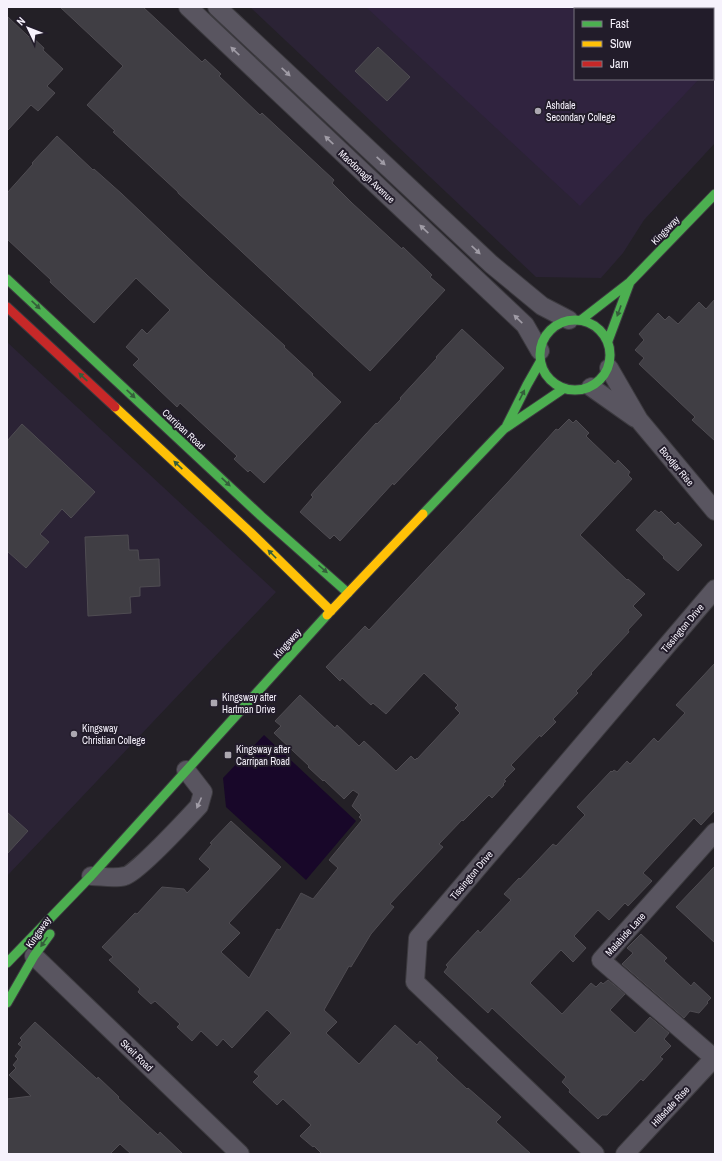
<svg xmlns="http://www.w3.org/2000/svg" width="722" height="1161" viewBox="0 0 722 1161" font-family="'Archivo Narrow',sans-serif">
	<rect width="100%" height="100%" fill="#232026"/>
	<path fill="#2b2335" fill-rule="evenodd" d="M250 7H715V143L644 220 623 253 601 278 536 277ZM575 9H713V79H575Z
		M7 342 276 592 7 876Z"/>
	<path fill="#30233f" d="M366 7H652L654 9H575V79H699L580 206Z
		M708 7H715V45L713 43V9H706Z"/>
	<path fill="#180729" d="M264 735 356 821 306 880 226 807 223 778Z"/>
	<path fill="#403e44" stroke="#4f4c52" d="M60 7H143L202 62 205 59 221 74 219 76 260 115 262 113 334 180 332 183 352 203 402 249 403 247 432 275 430 277 445 290 370 371 227 238 178 193V192L113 132 115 131 87 105 123 66Z
		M7 16 29 37 30 35 44 48 43 50 63 69 47 86 55 93 38 111 31 105 7 131Z
		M378 47 410 77 387 101 355 71Z
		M57 136 93 170 94 169 122 194 207 275 285 346 284 347 313 374 312 375 341 402 264 483 250 470 248 472 234 459 237 456 180 403 177 407 133 365 139 359 126 347 142 329 147 334 170 310 136 278 94 323 50 282 51 280 7 239V193L33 164 32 163Z
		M715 299V441L692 420 695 417 639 364 644 358 635 350 644 340 639 334 658 313 665 320 669 316 678 324 699 302 706 309Z
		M462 329 504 368 394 485 393 483 340 541 334 535 330 539 300 512 313 497 311 495 315 490 376 423 377 424 401 399 400 398 437 358 436 357Z
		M569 419 573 423 576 420 589 433 586 436 589 439 615 464 618 460 630 472 628 475 632 479 580 535 627 580 628 579 645 594 633 606 642 615 628 630 629 632 591 673 592 674 576 691 578 693 553 719 556 722 541 737 540 735 511 765 515 769 504 780 506 781 503 784 504 785 492 798 489 795 463 821 462 820 439 844 443 847 390 904 394 907 371 934 351 967 349 966 324 1010 337 1022 326 1033 359 1064 395 1025 417 1045 420 1041 438 1058 436 1060 467 1089 468 1088 501 1117 496 1122 531 1154H322L314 1146 313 1147 300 1136 311 1125 283 1099 277 1105 253 1082 259 1076 254 1072 291 1033 267 1010 232 1048 223 1039 217 1046 201 1031 192 1041 177 1027 180 1024 155 1001 151 1004 138 992 140 989 109 960 113 957 102 947 135 913 137 914 162 887 184 889 187 893 210 869 199 859 212 844 210 843 231 821 281 867 229 923 240 933 221 952 249 978 277 929 280 930 301 893 313 899 338 868 329 860 362 820 359 817 361 815 352 806 359 794 353 790 344 799 324 780 323 781 308 767 309 766 274 733 281 726 275 721 300 695 335 728 337 725 359 746 364 741 396 771 411 756 415 760 417 758V759L460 713 455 708 458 705 424 673 386 714 373 703 371 705 342 678 340 681 326 667 365 626 369 630 508 482 556 429 558 430Z
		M22 424 95 492 71 518 62 509 40 534 49 542 26 568 7 551V441Z
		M655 510 659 513 661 511 675 525 678 522 702 545 678 571 663 558 664 557 636 530Z
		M128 535 129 550H138L139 560 159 559 160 586 140 587V596L130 597 131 613 88 616 85 537Z
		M715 663V810L701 825 694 818 643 873 652 881 628 906 625 903 609 920 598 910 574 936 586 948 573 962 561 950 530 983 562 1014 591 983 596 987 601 982 603 984 608 980 625 994 610 1010 635 1033 650 1017 669 1033 664 1039 671 1046 660 1057 663 1059 643 1081 641 1079 607 1115H602L598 1119 569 1092 570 1090 562 1082 566 1077 492 1008 488 1013 444 972 448 967 446 965 464 945 478 930 480 933 511 900 504 894 519 878 520 879 553 844 556 846 585 815 577 807 611 771 612 772 614 770 617 772 627 761 630 764 654 738 658 742 685 713 676 705Z
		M7 812 28 831 7 854Z
		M715 866V943L676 907Z
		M641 934 667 958 664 961 691 986 694 982 711 998 707 1002 708 1003 699 1013 690 1011 684 1018 622 964 633 953 627 948Z
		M35 1022 97 1079 98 1077 119 1097 118 1098 158 1135 160 1132 183 1154H131L120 1144 110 1154H7V1099L31 1096 9 1075 16 1068 13 1065 18 1059 15 1056 22 1047 18 1044 22 1040 20 1038Z"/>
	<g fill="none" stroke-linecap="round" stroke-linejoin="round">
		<defs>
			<path id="street" d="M188 7 525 325 540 351
				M217 7 491 264 542 306 569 320
				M609 368 639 420 715 511
				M591 387 635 418
				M91 876C101 876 114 879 125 876 136 874 188 818 199 806L203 792 186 770
				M34 956 240 1154
				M714 1058 601 960 715 832
				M595 1154 415 982 418 938 715 589
				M625 1154 715 1057"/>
			<path id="fast" d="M7 279 261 516 348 593
				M540 355a35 35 0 1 1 70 0a35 35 0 1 1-70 0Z
				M581 320 630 282 715 194
				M608 341 630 282
				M506 427 527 385 540 362
				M423 514 504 429 563 389
				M7 963 91 876 327 615
				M7 1003 34 956 50 934"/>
			<path id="slow" d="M115 407 250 532 331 611
				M327 615 423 514"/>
			<path id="jam" d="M7 307 115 407"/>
		</defs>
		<use href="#street" stroke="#3c3a3f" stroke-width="20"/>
		<use href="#fast" stroke="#3c3a3f" stroke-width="11"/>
		<use href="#slow" stroke="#3c3a3f" stroke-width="11"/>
		<use href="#jam" stroke="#3c3a3f" stroke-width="11"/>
		<use href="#street" stroke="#595560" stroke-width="18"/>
		<use href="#fast" stroke="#4caf50" stroke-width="9"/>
		<use href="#slow" stroke="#ffc107" stroke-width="9"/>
		<use href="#jam" stroke="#c62828" stroke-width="9"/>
	</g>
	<defs><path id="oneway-solid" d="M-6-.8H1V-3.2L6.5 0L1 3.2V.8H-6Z"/></defs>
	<g fill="#a09ca6">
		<use href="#oneway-solid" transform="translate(235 51) rotate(-137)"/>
		<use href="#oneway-solid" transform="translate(286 72) rotate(43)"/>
		<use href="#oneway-solid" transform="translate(329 140) rotate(-137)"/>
		<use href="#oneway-solid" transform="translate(381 161) rotate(43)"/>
		<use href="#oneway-solid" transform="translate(424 229) rotate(-137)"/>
		<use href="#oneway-solid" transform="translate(476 250) rotate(43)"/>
		<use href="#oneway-solid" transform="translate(518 319) rotate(-136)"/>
		<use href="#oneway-solid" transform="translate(199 803) rotate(114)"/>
	</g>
	<g fill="#355e3b">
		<use href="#oneway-solid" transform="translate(36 305) rotate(43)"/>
		<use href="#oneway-solid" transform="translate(619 311) rotate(110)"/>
		<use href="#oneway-solid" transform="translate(83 377) rotate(-137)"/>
		<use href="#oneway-solid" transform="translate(131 394) rotate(43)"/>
		<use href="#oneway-solid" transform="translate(522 395) rotate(-63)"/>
		<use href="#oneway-solid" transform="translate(178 465) rotate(-137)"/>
		<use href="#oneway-solid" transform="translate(226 482) rotate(43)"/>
		<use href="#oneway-solid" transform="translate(272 554) rotate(-135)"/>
		<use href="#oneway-solid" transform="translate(323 569) rotate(41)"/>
		<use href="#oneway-solid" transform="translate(44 942) rotate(125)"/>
	</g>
	<g fill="#aca8b1" stroke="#221c2a" stroke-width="1.5">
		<circle cx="538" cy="111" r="4"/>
		<rect x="210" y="699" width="8" height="8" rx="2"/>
		<circle cx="74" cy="734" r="4"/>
		<rect x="224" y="751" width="8" height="8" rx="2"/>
	</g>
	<g text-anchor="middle" stroke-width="4" stroke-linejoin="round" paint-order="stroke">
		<g font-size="10" fill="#f6f2fc" stroke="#221c2a" text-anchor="start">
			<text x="546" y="109">Ashdale<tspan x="546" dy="12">Secondary College</tspan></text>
			<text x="222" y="701">Kingsway after<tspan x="222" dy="12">Hartman Drive</tspan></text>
			<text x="82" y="732">Kingsway<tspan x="82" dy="12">Christian College</tspan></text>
			<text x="236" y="753">Kingsway after<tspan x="236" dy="12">Carripan Road</tspan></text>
		</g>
		<g font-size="10" fill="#f6f2fc" stroke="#221c2a">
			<text transform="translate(367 176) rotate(43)" y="4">Macdonagh Avenue</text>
			<text transform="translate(665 230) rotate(-46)" y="4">Kingsway</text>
			<text transform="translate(184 429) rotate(43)" y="4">Carripan Road</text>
			<text transform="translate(677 466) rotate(50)" y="4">Boodjar Rise</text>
			<text transform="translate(682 628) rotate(-50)" y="4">Tissington Drive</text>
			<text transform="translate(287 643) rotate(-48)" y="4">Kingsway</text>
			<text transform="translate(471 875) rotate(-50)" y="4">Tissington Drive</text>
			<text transform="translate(38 932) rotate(-55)" y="4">Kingsway</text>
			<text transform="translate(625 934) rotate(-48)" y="4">Malahide Lane</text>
			<text transform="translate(137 1055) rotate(44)" y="4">Skeit Road</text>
			<text transform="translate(670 1106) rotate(-47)" y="4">Hillsdale Rise</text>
		</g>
	</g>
	<rect width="722" height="1161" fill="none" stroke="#f6f2fc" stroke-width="16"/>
	<rect x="574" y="8" width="140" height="72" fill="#221c2a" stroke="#77727e"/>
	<rect x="582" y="21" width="20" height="6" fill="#4caf50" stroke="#77727e"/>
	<text x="610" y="28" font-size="12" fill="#f6f2fc">Fast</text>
	<rect x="582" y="41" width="20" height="6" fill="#ffc107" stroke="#77727e"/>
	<text x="610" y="48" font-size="12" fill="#f6f2fc">Slow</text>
	<rect x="582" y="61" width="20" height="6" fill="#c62828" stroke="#77727e"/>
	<text x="610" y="68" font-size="12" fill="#f6f2fc">Jam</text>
	<g transform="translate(28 28) rotate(313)" stroke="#221c2a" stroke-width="3" paint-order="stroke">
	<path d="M0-3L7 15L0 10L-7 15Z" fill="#f6f2fc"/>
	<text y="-6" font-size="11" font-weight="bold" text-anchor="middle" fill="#f6f2fc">N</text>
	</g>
</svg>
